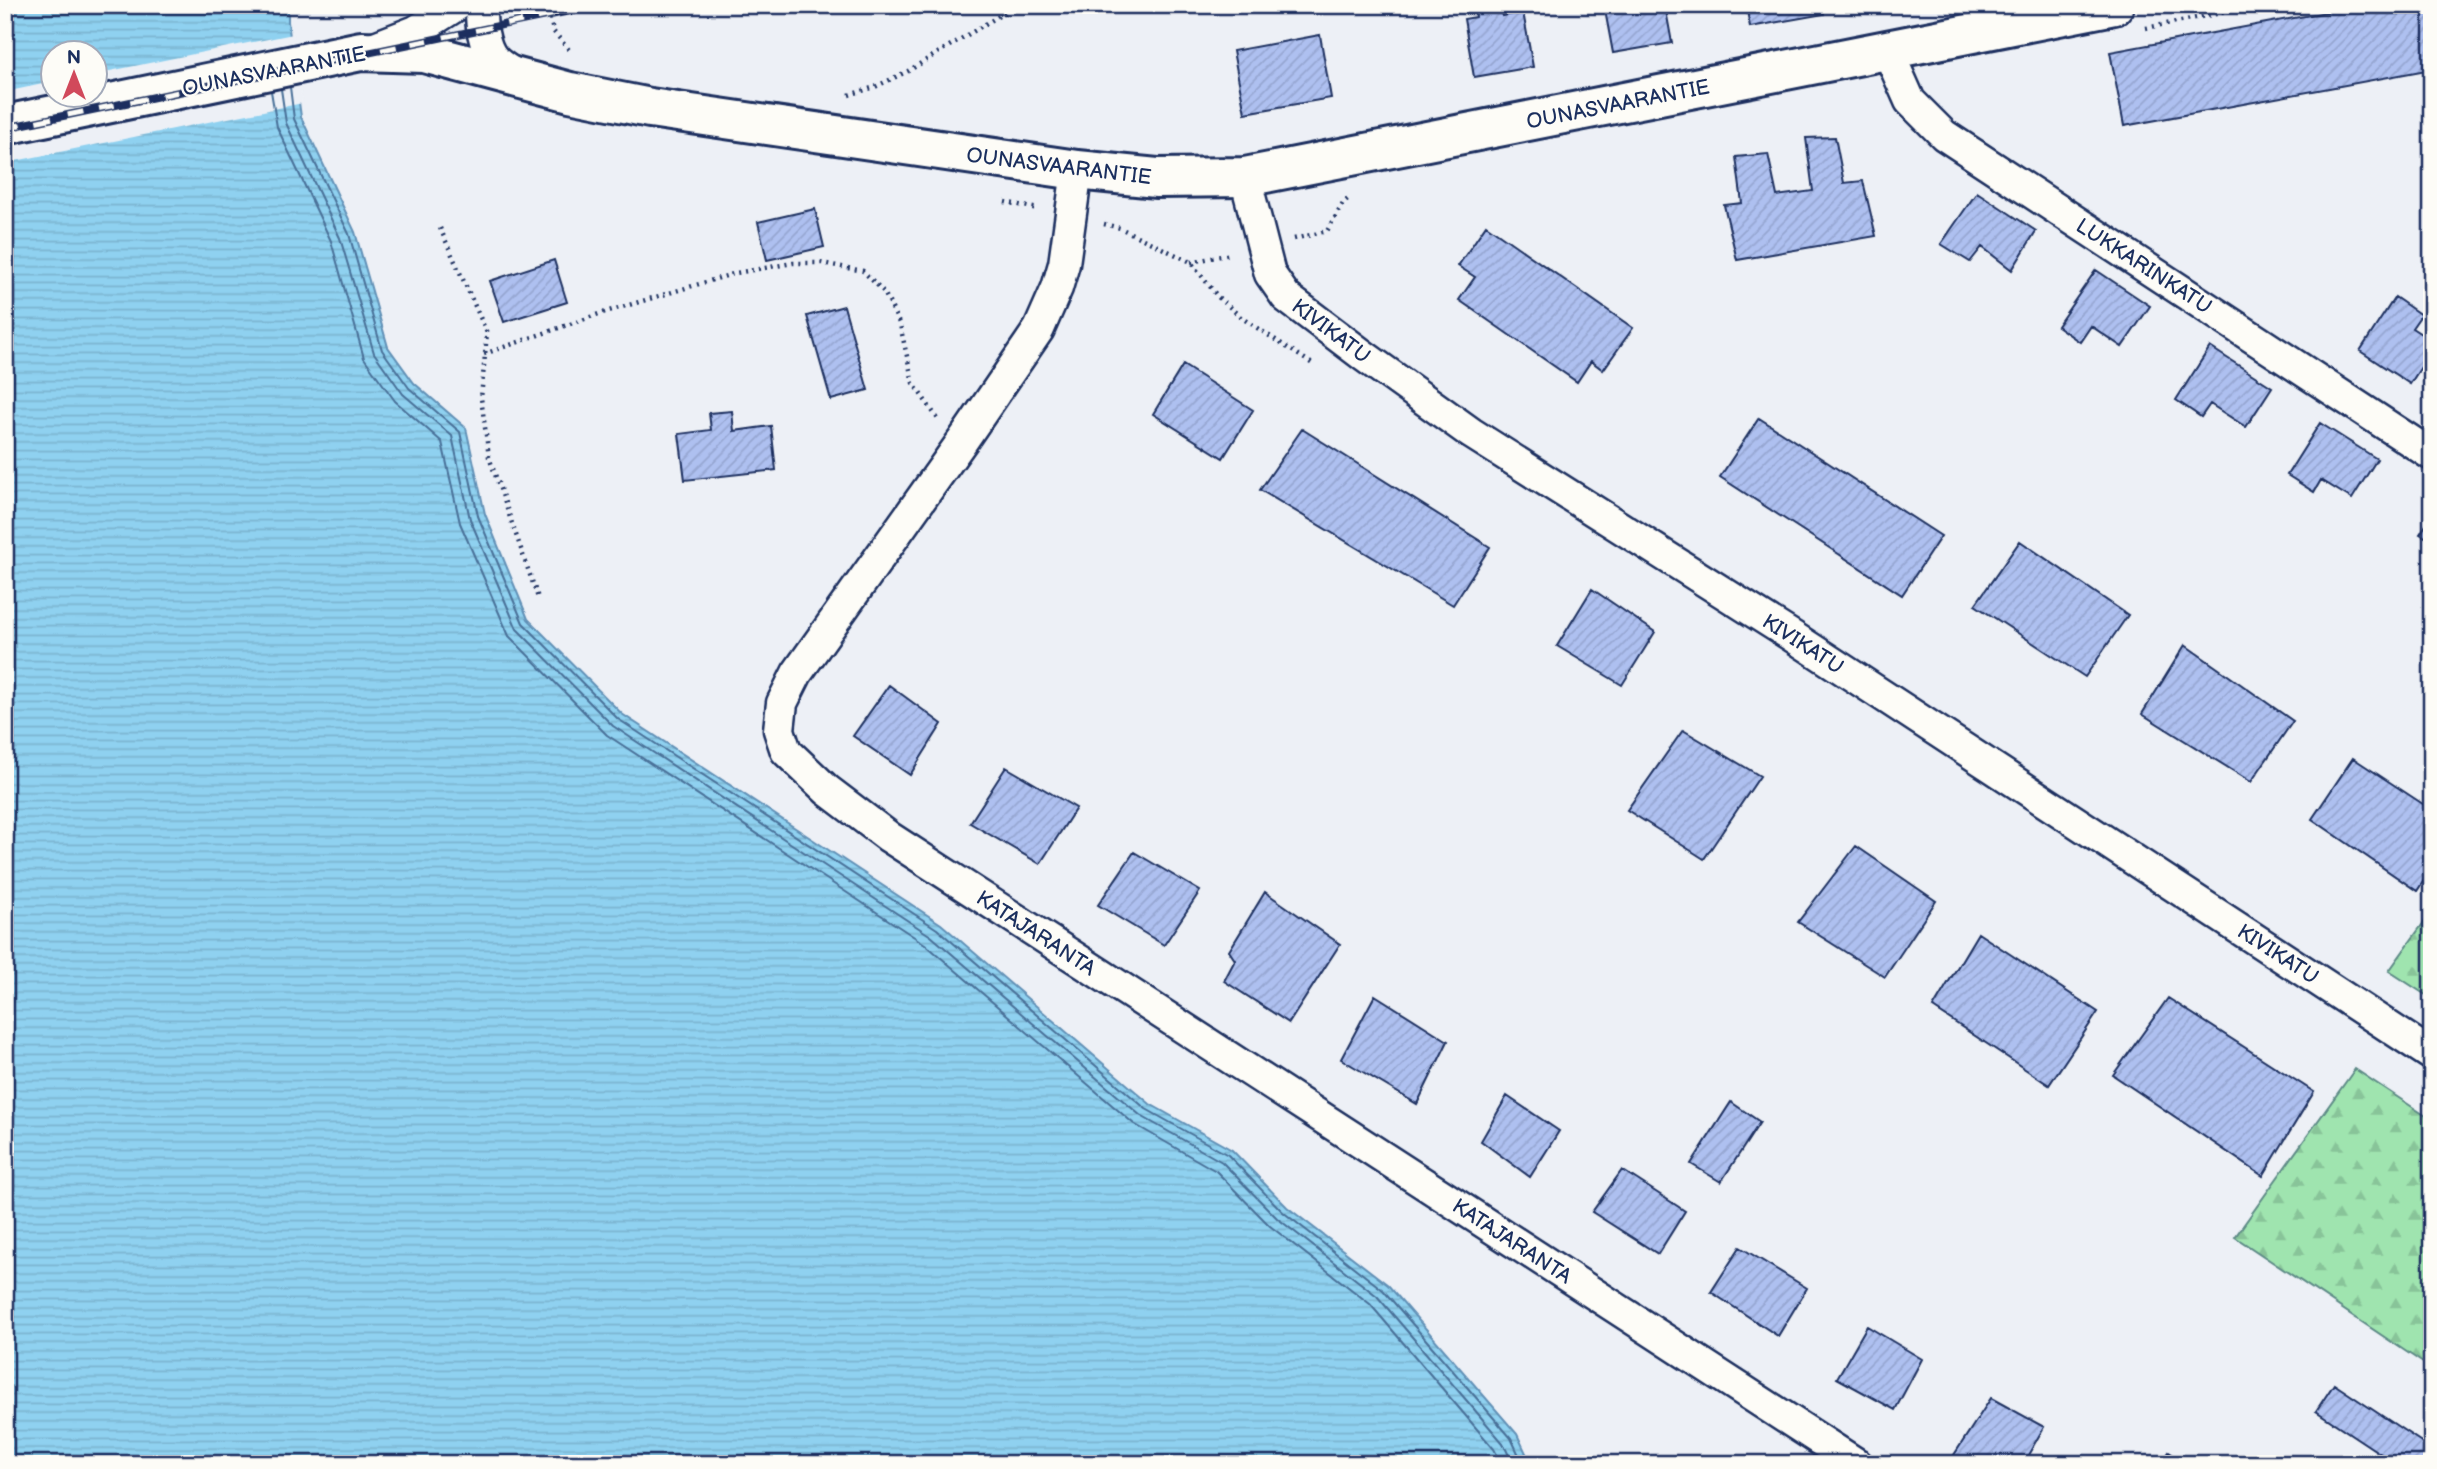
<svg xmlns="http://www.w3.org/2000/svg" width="2437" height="1469" viewBox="0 0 2437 1469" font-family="'Balsamiq Sans',sans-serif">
	<defs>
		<pattern id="forest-firs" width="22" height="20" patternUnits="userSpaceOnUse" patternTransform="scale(1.75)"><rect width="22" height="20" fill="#9fe4af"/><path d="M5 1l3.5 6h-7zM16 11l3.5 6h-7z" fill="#88c499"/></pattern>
		<pattern id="water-rules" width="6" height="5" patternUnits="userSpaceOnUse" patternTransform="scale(1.75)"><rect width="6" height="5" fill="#8fd1f0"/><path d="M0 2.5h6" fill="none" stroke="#7bb4d0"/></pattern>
		<pattern id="building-hatch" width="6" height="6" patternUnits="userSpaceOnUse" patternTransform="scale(1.75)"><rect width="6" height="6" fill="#aec0f0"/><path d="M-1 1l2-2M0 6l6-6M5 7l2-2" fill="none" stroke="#95a5d0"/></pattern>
	</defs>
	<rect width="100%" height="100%" fill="#edf0f6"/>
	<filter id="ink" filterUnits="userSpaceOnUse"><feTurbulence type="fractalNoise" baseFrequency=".0143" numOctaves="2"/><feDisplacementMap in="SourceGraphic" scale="14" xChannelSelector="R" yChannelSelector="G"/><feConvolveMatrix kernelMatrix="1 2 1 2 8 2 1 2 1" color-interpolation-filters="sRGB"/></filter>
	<g filter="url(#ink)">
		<path fill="url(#forest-firs)" stroke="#5d8a86" stroke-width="2" d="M2432 911V999L2389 971Z
			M2355 1069 2432 1120V1369L2235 1237Z"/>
		<path fill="url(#water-rules)" stroke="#6190b6" stroke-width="2" fill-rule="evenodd" d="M5 5H288V22L301 117 355 232 388 347 414 383 466 428 485 514 528 619 622 714 941 924 1150 1104 1232 1150 1287 1207 1388 1285 1517 1434 1531 1464H5ZM52 52H94V94H52Z"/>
		<path fill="#edf0f6" d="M293 34 303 103 5 163V92L52 82V94H94L95 74Z"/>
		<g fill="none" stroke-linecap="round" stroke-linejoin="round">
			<path stroke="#497098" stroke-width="2" d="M290 87 294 119 349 234 382 350 409 388 460 432 478 516 523 623 618 719 937 929 1146 1109 1228 1155 1283 1212 1383 1290 1511 1438 1523 1464
				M281 89 286 123 340 238 374 353 403 394 452 436 470 519 517 629 613 726 931 936 1141 1116 1222 1162 1277 1218 1377 1296 1503 1443 1513 1464
				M271 91 277 127 331 241 364 358 395 401 442 442 460 523 509 636 607 735 925 944 1134 1124 1216 1171 1270 1226 1370 1304 1494 1449 1502 1464"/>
		</g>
		<path fill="url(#building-hatch)" stroke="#1b2f5e" stroke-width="2" d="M1474 5H1500L1502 16 1523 12 1533 67 1474 77 1464 19 1476 17Z
			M1604 5H1665L1672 43 1613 53Z
			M1746 5H1823L1824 14 1750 27Z
			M2364 5H2432V69L2124 126 2110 52Z
			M1320 35 1331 98 1245 113 1233 51Z
			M1835 137 1844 183 1863 181 1876 236 1737 260 1724 205 1742 203 1736 157 1768 154 1777 196 1813 191 1806 138Z
			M1977 192 2036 231 2012 270 1982 247 1970 262 1941 244Z
			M815 209 824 247 767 260 758 222Z
			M1486 225 1633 328 1603 370 1591 361 1577 382 1459 300 1475 277 1458 266Z
			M554 260 567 302 504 322 490 281Z
			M2096 270 2150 306 2122 347 2091 326 2080 342 2057 326Z
			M2395 297 2421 315 2412 328 2432 341V350L2410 384 2360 351Z
			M844 306 868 390 831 400 807 316Z
			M2210 347 2272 387 2246 427 2210 404 2201 417 2176 400Z
			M1183 365 1253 410 1223 458 1153 414Z
			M732 411 734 431 771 426 776 470 685 480 679 434 711 430 709 413Z
			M1759 418 1941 536 1902 595 1720 477Z
			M2320 423 2377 459 2352 499 2321 480 2314 492 2287 475Z
			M1302 429 1490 547 1453 605 1260 490Z
			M2432 516V541L2420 534Z
			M2020 541 2128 615 2085 677 1975 605Z
			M1592 589 1655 632 1622 685 1557 646Z
			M2185 645 2293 721 2251 782 2142 714Z
			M889 685 942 724 910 775 853 736Z
			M1683 730 1760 776 1704 859 1627 810Z
			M2353 758 2432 810V868L2417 891 2312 819Z
			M1006 767 1076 808 1040 864 970 823Z
			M1856 846 1936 901 1885 977 1798 922Z
			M1134 852 1200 891 1164 945 1098 905Z
			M1265 892 1340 944 1289 1023 1224 981 1235 960 1229 951Z
			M1978 933 2098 1012 2049 1085 1933 1008Z
			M1375 995 1448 1041 1417 1104 1341 1059Z
			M2168 998 2314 1092 2263 1176 2113 1075Z
			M1507 1096 1559 1131 1530 1177 1481 1141Z
			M1731 1102 1760 1122 1721 1182 1691 1164Z
			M1622 1170 1685 1211 1658 1254 1592 1212Z
			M1740 1247 1807 1288 1778 1336 1711 1292Z
			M1867 1326 1922 1359 1895 1410 1837 1378Z
			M2334 1384 2432 1449V1464H2396L2316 1411Z
			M1991 1398 2044 1427 2023 1464H1968L1954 1455Z
			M2169 1452 2187 1464H2161Z"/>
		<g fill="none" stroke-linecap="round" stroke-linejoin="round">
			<defs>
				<path id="street" d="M482 5C479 20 484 48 494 59 500 66 510 71 517 76
					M372 48 416 31 457 5
					M1887 49 1910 101 1944 135 2432 455
					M1077 170 1064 264 1057 288 1039 329 963 440 797 673 782 703 779 730 786 751 827 790 889 837 1857 1464
					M1245 177 1270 274 1286 297 1364 356 1471 433 1792 636 2432 1055"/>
				<path id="secondary" d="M5 125 361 51 424 53 570 92 650 108 1077 170 1157 178 1245 177 2114 5"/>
			</defs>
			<use href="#street" stroke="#1b2f5e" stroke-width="35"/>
			<use href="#secondary" stroke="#1b2f5e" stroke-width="44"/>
			<path stroke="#1b2f5e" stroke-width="4.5" stroke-dasharray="2 5" stroke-linecap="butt" d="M547 5 553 31 571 52
				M2146 28 2261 5
				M849 95 875 87 908 71 1017 5
				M1005 202 1038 209
				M1104 224 1120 228 1191 262 1218 297 1242 318 1314 365
				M440 228 487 333 481 398 489 457 538 598
				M1294 239 1327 231 1344 202 1350 197
				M1191 262 1231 254
				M484 354 599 314 736 273 793 263H822L863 271 884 292 900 325 913 383 938 419"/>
			<use href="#street" stroke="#fdfcf7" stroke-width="30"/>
			<use href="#secondary" stroke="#fdfcf7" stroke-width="38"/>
			<defs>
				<path id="rail" d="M5 128 599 5"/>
			</defs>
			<use href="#rail" stroke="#1b2f5e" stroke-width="8"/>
			<use href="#rail" stroke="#fdfcf7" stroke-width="5" stroke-dasharray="16" stroke-linecap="butt"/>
		</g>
	</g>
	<g text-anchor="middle" stroke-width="5" stroke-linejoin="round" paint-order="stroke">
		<g font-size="21" fill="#1b2f5e" stroke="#fdfcf7">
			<text transform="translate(274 71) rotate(-11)" y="7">OUNASVAARANTIE</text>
			<text transform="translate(1618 104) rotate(-11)" y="7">OUNASVAARANTIE</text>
			<text transform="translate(1059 166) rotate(7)" y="7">OUNASVAARANTIE</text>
			<text transform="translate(2144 266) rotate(33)" y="7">LUKKARINKATU</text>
			<text transform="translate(1331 331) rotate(37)" y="7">KIVIKATU</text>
			<text transform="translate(1803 644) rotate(33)" y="7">KIVIKATU</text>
			<text transform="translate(1036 933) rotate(33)" y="7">KATAJARANTA</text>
			<text transform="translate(2278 954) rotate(33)" y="7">KIVIKATU</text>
			<text transform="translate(1512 1241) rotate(33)" y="7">KATAJARANTA</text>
		</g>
	</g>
	<rect width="2437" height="1469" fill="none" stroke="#fdfcf7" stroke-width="28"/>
	<rect x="14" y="14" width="2409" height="1441" fill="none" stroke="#1b2f5e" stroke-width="2.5" filter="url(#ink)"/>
	<g transform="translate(74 74)"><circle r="33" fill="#fdfcf7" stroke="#a3aaba" stroke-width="2"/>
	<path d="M0-5L12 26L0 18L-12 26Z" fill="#d1495b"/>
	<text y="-10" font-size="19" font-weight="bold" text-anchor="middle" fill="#1b2f5e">N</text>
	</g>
</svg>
